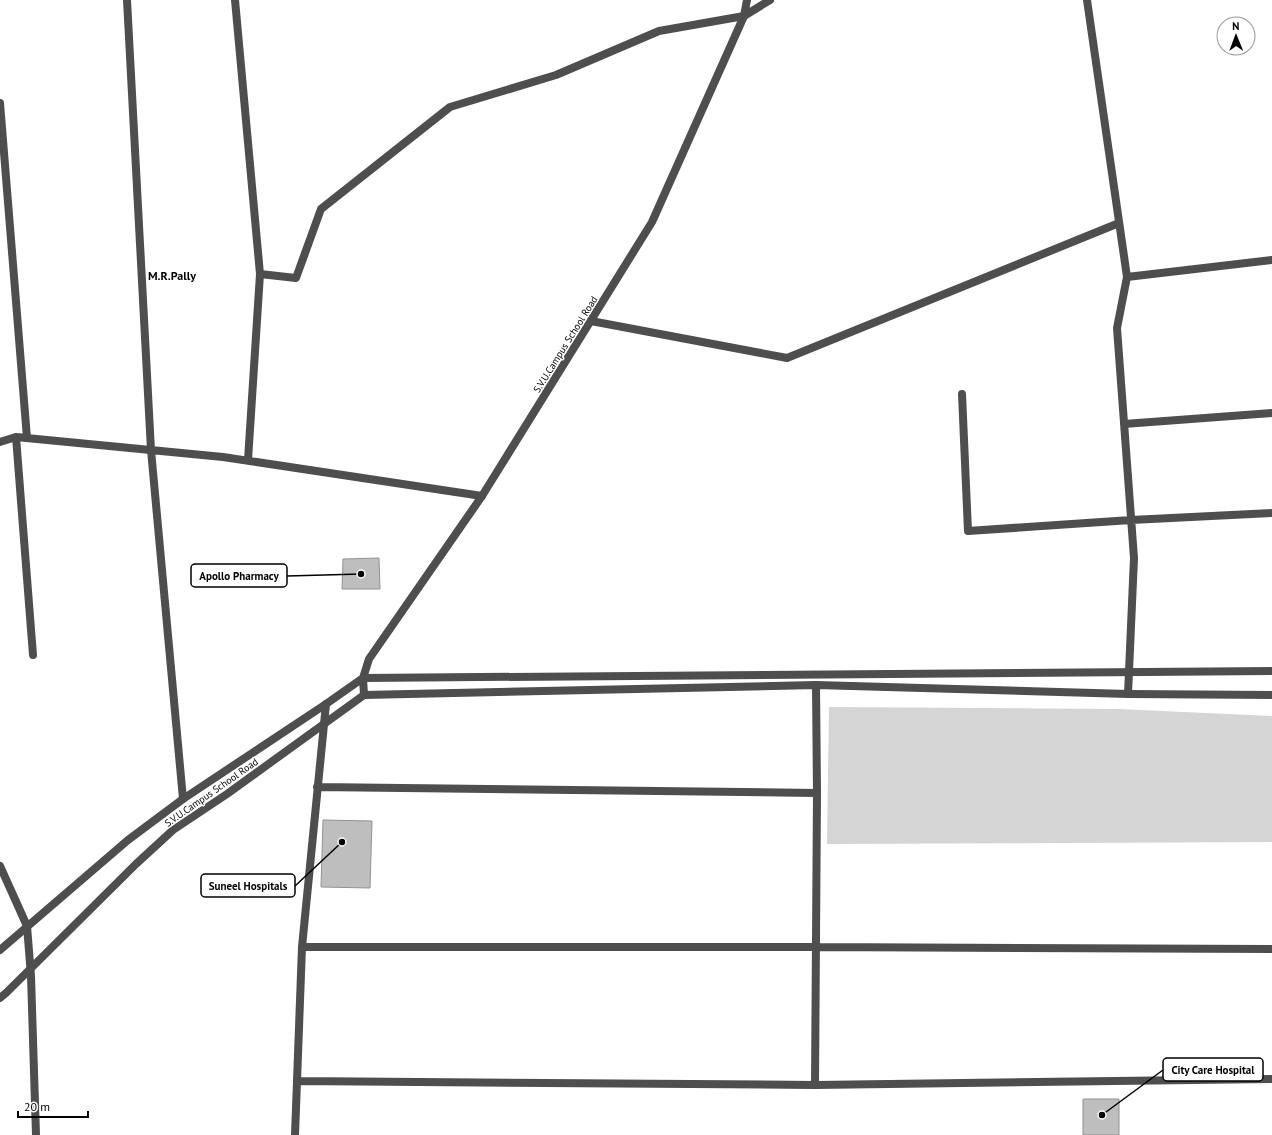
<svg xmlns="http://www.w3.org/2000/svg" width="1272" height="1135" viewBox="0 0 1272 1135" font-family="'PT Sans',sans-serif">
	<rect width="100%" height="100%" fill="#fff"/>
	<path fill="#d5d5d5" d="M829 707 1118 709 1272 716V842L827 844Z"/>
	<path fill="#bebebe" stroke="#929292" d="M379 558 380 589H342L343 559Z
		M323 820 372 821 370 888 321 887Z
		M1083 1099H1119V1135H1083Z"/>
	<g fill="none" stroke-linecap="round" stroke-linejoin="round">
		<path stroke="#4e4e4e" stroke-width="8" d="M127 0 151 450 183 799
			M235 0 260 274 248 460
			M1087 0 1127 277 1272 260
			M0 103 27 438
			M260 274 296 278 321 209 450 107 556 75 659 31 744 16 770 0
			M1127 277 1117 328 1134 558 1128 694
			M591 321 787 358 1119 223
			M962 394 968 531 1131 520 1272 513
			M1124 424 1272 413
			M16 437 33 655
			M0 442 16 437 223 457 482 496
			M317 787 817 793
			M0 866 27 926 31 976 36 1135
			M302 947H816L1272 949
			M297 1081 815 1085 1272 1079
			M815 1085 817 793 816 685
			M295 1135 302 947 326 704"/>
		<path stroke="#4e4e4e" stroke-width="8" d="M364 695 816 685 1128 694 1272 695
			M364 695 363 678 369 659 482 496 652 222 744 16 747 0
			M0 950 128 840 183 799 326 704 363 678 1272 671
			M0 998 6 993 136 864 173 830 227 794 364 695"/>
	</g>
	<g text-anchor="middle" stroke-width="3" stroke-linejoin="round" paint-order="stroke">
		<g font-size="10" fill="#000" stroke="#fff">
			<text transform="translate(565 344) rotate(-58)" y="4">S.V.U.Campus School Road</text>
			<text transform="translate(211 792) rotate(-35)" y="4">S.V.U.Campus School Road</text>
		</g>
		<g font-size="12" font-weight="bold" fill="#000" stroke="#fff">
			<text x="172" y="280">M.R.Pally</text>
		</g>
	</g>
	<path fill="none" stroke="#000" stroke-width="1.5" d="M361 574L287 576M342 842L295 886M1102 1115L1163 1070"/>
	<g fill="#000" stroke="#fff" stroke-width="1.5">
		<circle cx="361" cy="574" r="4"/>
		<circle cx="342" cy="842" r="4"/>
		<circle cx="1102" cy="1115" r="4"/>
	</g>
	<g fill="#fff" stroke="#000" stroke-width="1.5">
		<rect x="191" y="564" width="96" height="23" rx="4"/>
		<rect x="201" y="874" width="94" height="23" rx="4"/>
		<rect x="1163" y="1058" width="100" height="23" rx="4"/>
	</g>
	<g font-size="11" text-anchor="middle" font-weight="bold" fill="#000">
		<text x="239" y="580">Apollo Pharmacy</text>
		<text x="248" y="890">Suneel Hospitals</text>
		<text x="1213" y="1074">City Care Hospital</text>
	</g>
	<g transform="translate(1236 36) rotate(359)"><circle r="19" fill="#ffffff" stroke="#999999"/>
	<path d="M0-3L7 15L0 10L-7 15Z" fill="#000000"/>
	<text y="-6" font-size="11" font-weight="bold" text-anchor="middle" fill="#000000">N</text>
	</g>
	<path d="M18 1111v6h70v-6" fill="none" stroke="#000000" stroke-width="2"/>
	<text x="24" y="1111" font-size="12" fill="#000000" stroke="#ffffff" stroke-width="3" paint-order="stroke">20 m</text>
</svg>
